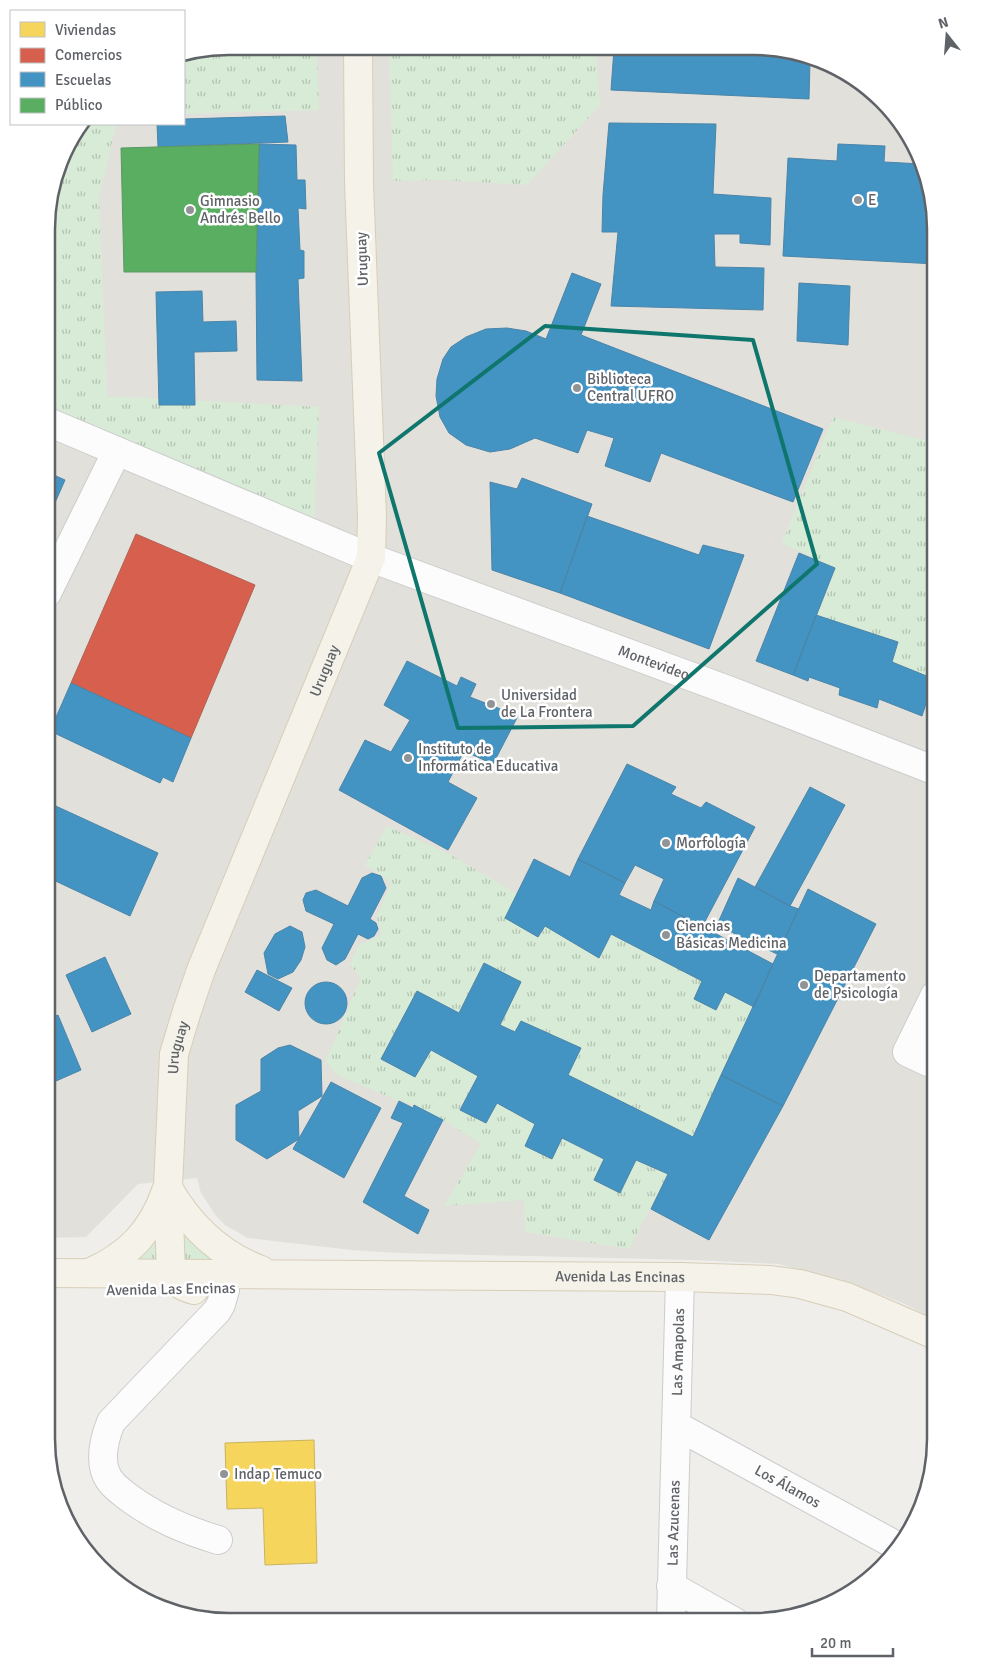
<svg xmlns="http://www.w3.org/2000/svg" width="982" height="1668" viewBox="0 0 982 1668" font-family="Signika,sans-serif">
	<defs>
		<pattern id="grass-tufts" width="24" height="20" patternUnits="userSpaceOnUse" patternTransform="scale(1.25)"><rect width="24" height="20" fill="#d8ebd6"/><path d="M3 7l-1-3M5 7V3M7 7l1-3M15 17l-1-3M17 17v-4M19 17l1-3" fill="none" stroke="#b2c2b1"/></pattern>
	</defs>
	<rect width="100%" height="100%" fill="#efeeea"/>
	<path fill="#e2e0da" d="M229 46 788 50 873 92 926 170 936 229 935 1320 905 1304 871 1291 836 1279 778 1264 692 1260 400 1253 352 1250 248 1238 225 1225 216 1216 201 1193 197 1178 138 1184 86 1237 47 1238 48 206 65 148 84 124H184V55Z"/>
	<path fill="url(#grass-tufts)" d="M229 46 317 47 319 110 184 114V55Z
		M389 47 596 49 600 105 527 185 446 180 393 181Z
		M84 124H116L99 198 107 396 319 407 314 524 48 412V206L65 148Z
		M833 417 936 443V680L892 662 898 642 816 615 835 568 782 543Z
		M387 826 451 855 517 894 506 918 538 937 545 926 611 934 702 981 694 999 716 1010 725 992 754 1007 693 1137 568 1075 580 1048 521 1021 515 1032 500 1025 521 982 484 964 459 1013 417 992 381 1059 415 1077 431 1050 478 1076 461 1110 486 1123 497 1103 535 1124 525 1146 552 1159 563 1133 604 1159 595 1180 619 1193 636 1160 668 1174 629 1249 525 1232 524 1200 444 1206 481 1144 443 1120 414 1105 399 1101 337 1075 326 1061 361 977 350 965 359 945 381 935 377 917 391 882 365 865Z
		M164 1211V1268L123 1263Z
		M181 1216 221 1260 176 1267Z"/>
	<path fill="#f6d55c" stroke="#c9b360" d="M314 1440 317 1563 265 1565 263 1508 227 1509 225 1443Z"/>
	<path fill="#d6604d" stroke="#b26155" d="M136 534 255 585 191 738 71 683Z"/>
	<path fill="#4393c3" stroke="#4b85a8" d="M614 49 788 50 810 61 809 99 611 90Z
		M285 116 288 142 158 147 157 124H184V119Z
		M609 123 716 124 713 194 771 198 770 245 740 243V234H714L715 267 764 268 763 310 611 306 618 232H602L603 195Z
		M259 144 296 145 297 180H305L306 209 298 208 300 250 304 251V278L298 279 302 381 257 380 256 272Z
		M838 144 885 146 884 162 922 164 926 170 936 229V264L783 256 788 158 837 161Z
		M572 273 601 284 581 335 823 429 793 502 661 453 650 482 605 466 614 438 587 430 578 453 535 438 510 449 490 452 466 445 449 433 440 417 436 396 437 379 443 359 451 347 466 337 486 329 507 328 526 331 546 339Z
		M799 283 850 286 848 345 797 341Z
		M202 291 203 322 236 321 237 351 194 352 195 405H159L156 292Z
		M47 472 65 480 47 521Z
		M522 478 592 504 560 593 492 570 490 482 517 489Z
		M587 516 699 555 703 545 744 555 709 649 560 593Z
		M799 553 835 568 793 675 756 661Z
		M816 615 898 642 892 662 934 679 922 716 879 699 877 708 839 695 840 688 809 677 808 681 793 675Z
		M407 661 457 686 461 677 476 684 470 697 518 716 493 764 464 751 448 782 477 798 448 850 339 790 365 740 391 752 410 720 384 705Z
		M71 683 191 738 173 782 163 777 160 783 50 731Z
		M627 764 676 787 671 794 701 808 706 802 755 827 702 927 654 901 664 879 635 865 625 883 578 859Z
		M810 787 845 805 790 906 755 887Z
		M47 802 158 853 130 916 47 877Z
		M534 859 570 877 578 859 625 883 619 895 651 910 654 901 773 964 754 1007 725 992 716 1010 694 999 702 981 611 934 599 958 545 926 538 937 505 918Z
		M372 873 381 876 386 888 370 919 376 923 378 929 374 936 368 939 358 934 345 959 336 965 327 960 322 948 334 924 306 911 303 900 306 893 316 890 348 906 362 878Z
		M738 878 790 906 799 909 777 954 717 925Z
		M808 889 876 924 783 1106 721 1075Z
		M290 926 302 932 305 947 301 960 293 972 278 979 268 974 264 953 275 934Z
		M105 957 131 1014 92 1032 66 975Z
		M484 963 521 982 500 1025 515 1032 521 1021 581 1048 568 1075 693 1137 721 1075 783 1106 709 1240 651 1209 668 1174 636 1160 620 1193 594 1180 604 1159 562 1138 552 1159 525 1146 535 1124 497 1103 486 1123 460 1110 478 1076 431 1050 415 1077 381 1059 417 991 459 1013Z
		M257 970 292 988 279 1011 245 992Z
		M305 1003a21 21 0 1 1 42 0a21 21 0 1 1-42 0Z
		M58 1015 81 1070 47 1085V1019Z
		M290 1045 321 1060 322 1096 298 1111 299 1139 267 1159 236 1140V1105L261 1091V1059L278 1048Z
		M331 1082 381 1108 344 1178 293 1149Z
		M399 1101 413 1108 414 1105 443 1120 404 1196 429 1210 418 1234 363 1202 403 1123 391 1118Z"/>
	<path fill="#5aae61" stroke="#5c9863" d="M259 144 256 272H124L121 148Z"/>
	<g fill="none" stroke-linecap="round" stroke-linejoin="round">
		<defs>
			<g id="minor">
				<path id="s1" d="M48 422 371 558 733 692 936 771"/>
				<path d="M47 593 117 451"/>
				<path d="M935 1047 928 1062 907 1052 935 995"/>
				<path id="s2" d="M677 1426 899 1547"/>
				<path d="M218 1540C185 1530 156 1518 128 1497 118 1489 109 1483 105 1471 100 1455 105 1437 111 1422L217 1311 221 1304 225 1290"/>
				<path d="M671 1586 735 1622"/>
				<path id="s3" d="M671 1622 680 1277"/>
			</g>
			<g id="major">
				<path d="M168 1188C190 1226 220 1255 261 1270"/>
				<path d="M91 1272C129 1255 152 1231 166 1191"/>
				<path id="s4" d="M46 1273 680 1277 771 1280 800 1284 847 1297 935 1335"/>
				<path id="s5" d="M194 1290C183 1287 177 1284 171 1274L168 1187 174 1054 187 1011 201 970 371 558 372 516 359 183 358 47"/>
			</g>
		</defs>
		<use href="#minor" stroke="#cbcccc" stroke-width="30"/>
		<use href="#major" stroke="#d7ceb8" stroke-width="30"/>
		<use href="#minor" stroke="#fdfcfc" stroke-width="28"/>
		<use href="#major" stroke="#f4f2e9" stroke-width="28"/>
	</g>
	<path fill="none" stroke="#0f766e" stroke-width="4" stroke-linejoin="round" d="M545 326 753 340 817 564 633 726 458 728 379 453Z"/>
	<g fill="#919496" stroke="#fff" stroke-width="2">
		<circle cx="858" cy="200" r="5"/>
		<circle cx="190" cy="210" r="5"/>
		<circle cx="577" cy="388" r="5"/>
		<circle cx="491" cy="704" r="5"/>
		<circle cx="408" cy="758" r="5"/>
		<circle cx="666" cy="843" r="5"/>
		<circle cx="666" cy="935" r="5"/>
		<circle cx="804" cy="985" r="5"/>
		<circle cx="224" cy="1474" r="5"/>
	</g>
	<g text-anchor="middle" stroke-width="5" stroke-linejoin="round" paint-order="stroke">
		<g font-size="15" fill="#5f6368" stroke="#fff" text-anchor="start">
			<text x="868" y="205">E</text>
			<text x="200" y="206">Gimnasio<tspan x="200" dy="17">Andrés Bello</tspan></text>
			<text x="587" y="384">Biblioteca<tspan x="587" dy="17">Central UFRO</tspan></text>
			<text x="501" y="700">Universidad<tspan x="501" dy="17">de La Frontera</tspan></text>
			<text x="418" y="754">Instituto de<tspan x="418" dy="17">Informática Educativa</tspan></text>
			<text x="676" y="848">Morfología</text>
			<text x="676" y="931">Ciencias<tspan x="676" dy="17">Básicas Medicina</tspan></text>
			<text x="814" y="981">Departamento<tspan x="814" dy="17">de Psicología</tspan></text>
			<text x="234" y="1479">Indap Temuco</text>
		</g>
		<g font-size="15" fill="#5f6368" stroke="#fff">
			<text transform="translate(362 259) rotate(-92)" y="5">Uruguay</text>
			<text dy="5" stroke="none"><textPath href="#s1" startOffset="652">Montevideo</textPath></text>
			<text dy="5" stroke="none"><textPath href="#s5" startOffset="661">Uruguay</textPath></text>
			<text dy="5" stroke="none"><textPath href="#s5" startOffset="256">Uruguay</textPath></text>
			<text dy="5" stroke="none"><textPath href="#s4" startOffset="574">Avenida Las Encinas</textPath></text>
			<text transform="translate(171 1289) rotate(-1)" y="5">Avenida Las Encinas</text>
			<text dy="5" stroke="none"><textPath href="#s3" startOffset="270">Las Amapolas</textPath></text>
			<text dy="5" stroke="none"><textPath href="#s2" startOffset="126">Los Álamos</textPath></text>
			<text dy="5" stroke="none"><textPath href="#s3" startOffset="99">Las Azucenas</textPath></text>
		</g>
	</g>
	<path d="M0 0H982V1668H0ZM229 55H753A174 174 0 0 1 927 229V1439A174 174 0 0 1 753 1613H229A174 174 0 0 1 55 1439V229A174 174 0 0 1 229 55Z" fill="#fff" fill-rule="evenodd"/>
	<path fill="none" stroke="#5f6368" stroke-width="2.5" d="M229 55H753A174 174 0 0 1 927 229V1439A174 174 0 0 1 753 1613H229A174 174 0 0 1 55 1439V229A174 174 0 0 1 229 55Z"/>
	<rect x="10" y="10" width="175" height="115" fill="#ffffff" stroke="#bfc1c3"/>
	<rect x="20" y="22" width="25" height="15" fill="#f6d55c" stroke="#bfc1c3"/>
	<text x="55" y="35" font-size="15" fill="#5f6368">Viviendas</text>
	<rect x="20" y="48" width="25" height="15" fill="#d6604d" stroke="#bfc1c3"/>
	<text x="55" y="60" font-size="15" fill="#5f6368">Comercios</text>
	<rect x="20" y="72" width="25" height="15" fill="#4393c3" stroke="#bfc1c3"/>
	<text x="55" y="85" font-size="15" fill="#5f6368">Escuelas</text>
	<rect x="20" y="98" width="25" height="15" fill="#5aae61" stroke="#bfc1c3"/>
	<text x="55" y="110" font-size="15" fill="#5f6368">Público</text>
	<g transform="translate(947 35) rotate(343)" stroke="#ffffff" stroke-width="4" paint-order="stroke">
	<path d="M0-4L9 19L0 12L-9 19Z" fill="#5f6368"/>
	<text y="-8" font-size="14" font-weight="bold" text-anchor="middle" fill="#5f6368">N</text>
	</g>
	<path d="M812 1648v8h81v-8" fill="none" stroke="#5f6368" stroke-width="2.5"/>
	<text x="820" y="1648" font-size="15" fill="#5f6368" stroke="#ffffff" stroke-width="4" paint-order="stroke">20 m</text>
</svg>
